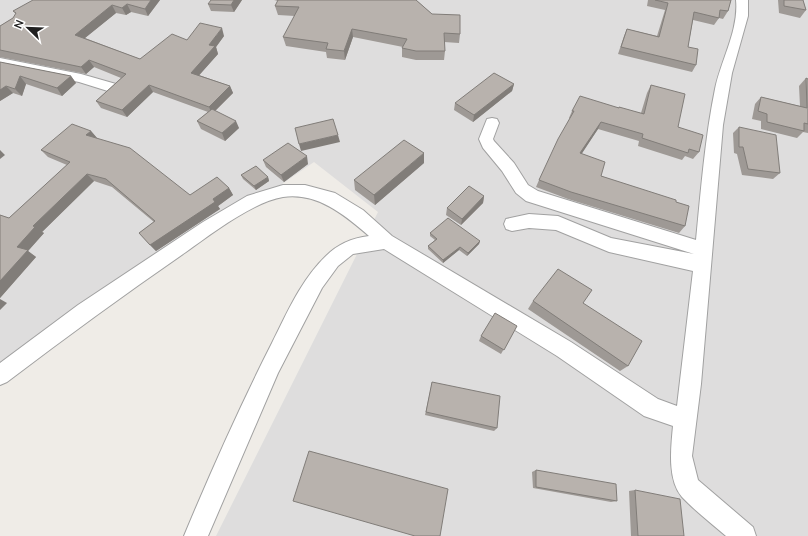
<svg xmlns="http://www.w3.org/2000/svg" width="808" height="536" viewBox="0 0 808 536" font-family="'Nunito Sans',sans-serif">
	<rect width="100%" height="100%" fill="#efece7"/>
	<path fill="#dedddd" d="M0 0H808V536H216L378 212 314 162 0 378Z"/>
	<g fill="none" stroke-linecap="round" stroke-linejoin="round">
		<defs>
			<path id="street" d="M736 0H748V16L732 73 723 125 701 384 692 456 698 480 753 527 756 536H726C711 523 695 511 682 497 667 480 671 447 673 426L644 416 557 356 384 249 353 254 338 266 322 288 278 373 208 536H184C211 471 240 406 272 343 287 313 301 280 326 256 338 244 352 238 369 236 345 215 317 192 283 197 253 202 211 234 186 252 125 294 66 337 7 382L0 385V363L78 305 203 222 247 196 283 185H305L335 193 363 210 392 236 571 342 658 399 677 406 693 271 609 252 556 230 529 228 512 231 506 229 504 224 506 219 529 214 558 216 611 238 694 254 526 201 516 193 502 171 483 148 479 139 487 119 492 118 497 119 499 123 493 139 494 141 514 163 528 185 538 191 696 240C701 189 705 138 715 89 721 60 739 30 736 0Z
				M0 58 81 74 116 84 118 87 116 90 111 92 79 82 0 66Z"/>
		</defs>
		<use href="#street" stroke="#a1a1a1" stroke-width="2"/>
		<use href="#street" fill="#fff" fill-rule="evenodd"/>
	</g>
	<path fill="#9e9995" d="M160 0 148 16 131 12 126 15 116 13 85 38 140 59 187 40 224 36 216 47 218 54 199 75 230 86 233 93 215 111 239 128 225 141 201 129 197 121 208 112 153 92 127 117 101 108 96 101 121 78 94 67 86 74 0 57V26L13 18 16 14 13 11Z
		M242 0 234 12 211 11 208 4Z
		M274 0H416L432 14 460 34 459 43 444 42 445 51 444 60H416L402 57V48L403 47 353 37 345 60 327 58 326 52 286 46 283 37 295 16 278 15 275 6 278 1Z
		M648 0H731L728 11 723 19 719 18 714 25 693 20 688 47 696 65 692 72 618 54 624 36 627 29 657 36 665 10 647 6Z
		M778 0H803L806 10 800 18 779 13Z
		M0 62 71 76 76 83 62 96 26 84 22 96 13 93 0 101Z
		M806 78 808 79V133L803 132 797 138 761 129V121L752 119 755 104 761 97 800 106 799 86Z
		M514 84 512 91 473 122 454 110 455 103Z
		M651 85 678 127 699 152 693 159 685 156 682 160 638 146 639 141 598 129 581 154 601 176 676 202 685 226 679 233 568 199 536 187 539 180 570 118H569L572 111 618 108 641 113 647 93Z
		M739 127 780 173 773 179 742 175 737 154 734 153 733 133Z
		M91 131 97 138 190 195 229 188 233 195 218 206 220 209 156 251 139 233 154 222 112 187 94 181 42 232 44 233 28 251 36 257 0 298V215L9 218 67 165 48 157 41 150Z
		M263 160 308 164 284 182 266 167Z
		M424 163 375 205 355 190 354 180Z
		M241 175 268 177 269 181 256 190 243 179Z
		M484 196 483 203 461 225 446 215 447 208Z
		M430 233 480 241 479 244 467 256 459 250 443 263 428 249V246L435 240 430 236Z
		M533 301 583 303 628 366 620 371 528 309Z
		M517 326 501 354 479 341 481 336Z
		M432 382 497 428 494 431 425 415Z
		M536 470 617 501 611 502 533 488 532 472Z
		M635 490 684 536H631L629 491Z"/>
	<path fill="#817d79" d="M151 0H160L148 16 145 9Z
		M234 0H242L234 12 231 5Z
		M127 4 131 12 126 15 122 8Z
		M112 5 116 13 80 42 75 35Z
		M222 28 224 36 216 47 218 54 195 80 191 73 209 45Z
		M352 29 353 37 345 60 344 51Z
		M89 60 94 67 86 74 81 67Z
		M20 76 26 84 22 96 15 89Z
		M71 76 76 83 62 96 57 88Z
		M514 84 512 91 473 122 474 115Z
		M149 85 153 92 127 117 122 110Z
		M6 86 13 93 0 101V90Z
		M230 86 233 93 212 114 209 107Z
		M236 121 239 128 225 141 222 133Z
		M601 122 598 129 577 161 580 153Z
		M91 131 97 138 86 135Z
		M338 135 340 142 301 151 299 144Z
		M0 150 5 155 0 159Z
		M424 153V163L375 205 374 195Z
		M307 156 308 164 284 182 281 175Z
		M87 174 94 181 42 232 44 233 28 251 36 257 0 298V281L17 247 33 226Z
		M268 177 269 181 256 190 254 186Z
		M229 188 233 195 218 206 220 209 156 251 150 245 213 199Z
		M484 196 483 203 461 225 462 219Z
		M480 241 479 244 467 256 468 253Z
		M460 247 459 250 443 263V260Z
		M0 299 7 303 0 310Z"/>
	<path fill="#b8b2ad" stroke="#817d79" d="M33 0H151L145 9 127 4 122 8 112 5 75 35 140 59 172 34 187 40 200 23 222 28 209 45 215 46 191 73 230 86 209 107 149 85 122 110 96 101 126 74 89 60 81 67 0 50V26L13 18 16 13 13 11Z
		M211 0H234L231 5 208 4Z
		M278 0H416L432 14 460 15V34L444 33 445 51H416L402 48 407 39 352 29 344 51 326 49 328 43 283 37 299 7 275 6Z
		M655 0H731L728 11 720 10 719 18 694 12 688 47 698 49 696 65 621 47 627 29 659 37 668 3Z
		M784 0H803L806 10 784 6Z
		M0 62 71 76 57 88 20 76 15 89 6 86 0 90Z
		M494 73 514 84 474 115 455 103Z
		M806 78 808 79V124L804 123V131L767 122V114L758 111 761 97 807 108Z
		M651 85 685 94 678 127 703 135 699 152 689 149 688 153 642 138 643 134 601 122 580 153 605 162 601 176 676 200V202L689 206 685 226 571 192 539 180 558 139 574 111H572L580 96 619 108V107L644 114Z
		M212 109 236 121 222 133 197 121Z
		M333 119 338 135 299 144 295 128Z
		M72 124 91 131 86 135 130 148 190 195 217 177 229 188 213 199 215 202 150 245 139 233 155 221 106 179 87 174 33 226 35 227 17 247 28 250 0 281V215L9 218 70 162 41 150Z
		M739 127 776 135 780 173 748 169 743 147H739Z
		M404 140 424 153 374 195 354 180Z
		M288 143 307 156 281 175 263 160Z
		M256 166 268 177 254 186 241 175Z
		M469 186 484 196 462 219 447 208Z
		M448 218 480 241 468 253 460 247 443 260 428 246 437 239 430 233Z
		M558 269 592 290 583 303 642 341 628 366 533 301Z
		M495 313 517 326 504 350 481 336Z
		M432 382 500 396 497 428 426 412Z
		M309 451 448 489 440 536H415L293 501Z
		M536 470 616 484 617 501 536 487Z
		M635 490 680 499 684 536H638Z"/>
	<g transform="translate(28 28) rotate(293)" stroke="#ffffff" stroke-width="3" paint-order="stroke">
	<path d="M0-3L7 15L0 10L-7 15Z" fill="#202020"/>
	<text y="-6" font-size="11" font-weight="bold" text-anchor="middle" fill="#202020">N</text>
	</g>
</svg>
